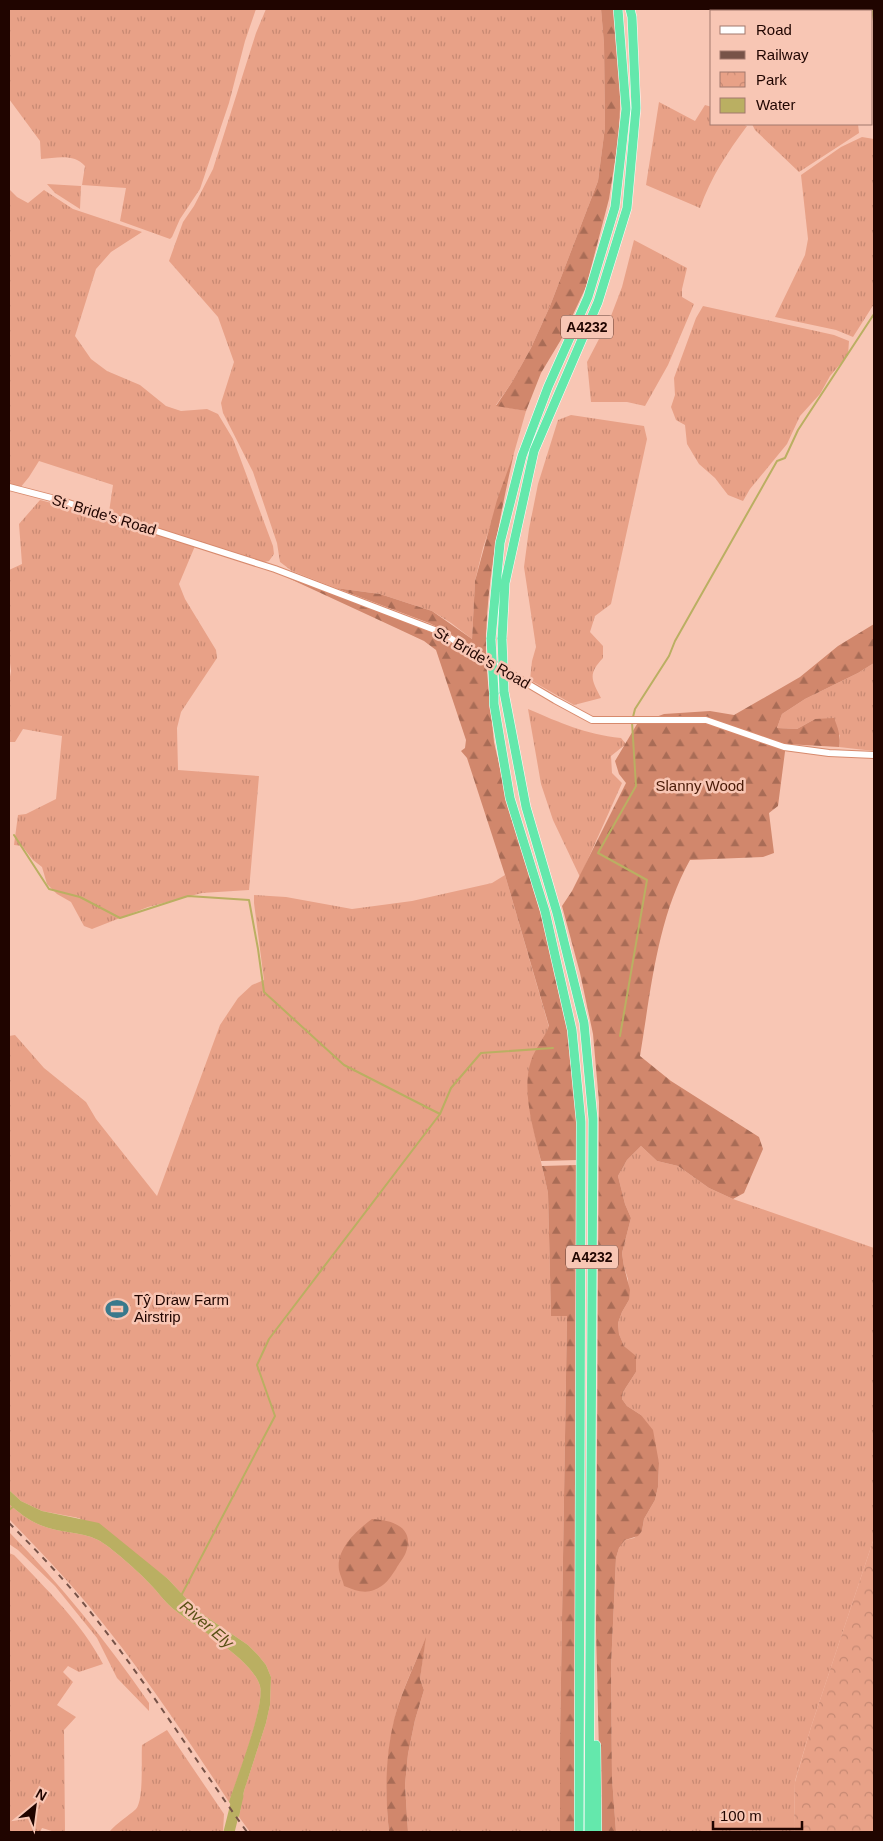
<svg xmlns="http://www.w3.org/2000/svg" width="883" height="1841" viewBox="0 0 883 1841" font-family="Helvetica,sans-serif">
	<defs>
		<pattern id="grass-tufts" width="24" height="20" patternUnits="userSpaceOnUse" patternTransform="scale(1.25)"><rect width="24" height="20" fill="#e8a187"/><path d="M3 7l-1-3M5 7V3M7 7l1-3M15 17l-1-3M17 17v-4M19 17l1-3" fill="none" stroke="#c78973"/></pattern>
		<pattern id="forest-firs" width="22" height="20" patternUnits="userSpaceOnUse" patternTransform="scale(1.25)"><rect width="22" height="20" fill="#d1876c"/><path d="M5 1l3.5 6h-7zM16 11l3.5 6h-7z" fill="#a96c56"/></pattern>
		<pattern id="park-crowns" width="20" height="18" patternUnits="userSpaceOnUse" patternTransform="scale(1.25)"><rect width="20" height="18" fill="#e8a187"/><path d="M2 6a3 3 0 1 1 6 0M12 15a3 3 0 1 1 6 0" fill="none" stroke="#c78973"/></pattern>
	</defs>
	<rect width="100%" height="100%" fill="#f8c6b4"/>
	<path fill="url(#grass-tufts)" d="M9 9H256L245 41 229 103 200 189 180 219 172 237 170 239 120 221 126 188 82 185 85 166C74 153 56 158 41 159L40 141 9 99Z
		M266 9H601L604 44 605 127 598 181 550 306 531 348 512 382 496 405 526 411 514 453 483 548 475 581 472 639 451 623 432 611 380 594 336 588 292 571 280 562 277 543 253 472 223 413 221 403 234 362 218 317 169 261 183 222 194 206 213 169 256 33Z
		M659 102 695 121 705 105 712 107V124H742L747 126C727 153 711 177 700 208L646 185Z
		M752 124H858L859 133 799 172 755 130Z
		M862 137 874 139V304L853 337 836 330 775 317 805 255 808 239 801 175 841 147Z
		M47 184 81 186 80 209 55 193Z
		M9 189 17 197 28 203 44 190 73 209 142 232 111 252 96 269 75 336 91 359 107 371 140 385 166 406 181 411 207 409 218 414 233 439 273 546 274 554 269 561 264 562 164 532 109 512 113 485 39 461 29 477 20 488 9 485Z
		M634 240 687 268 682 289V297L694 304 668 365 645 406 627 402H591L587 362 611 316 622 287Z
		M703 306 834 335 849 341 848 355 830 376 820 394 800 416 787 444 750 489 743 501 728 495 715 478 699 464 687 444 685 425 676 420 671 407 675 395 674 378 696 318Z
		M571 415 644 426 647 439 611 604 595 616 590 632 603 646V658C588 674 591 679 601 698L574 705 530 680 532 661 536 647 524 567 529 529 538 484 558 420Z
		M40 500 71 508 195 546 179 584 185 599 216 650 217 658 181 712 177 728 178 770 259 776 249 890 202 893 148 907 92 929 84 926 71 902 57 894 47 884 42 867 33 860 22 846 14 845 18 815 26 814 56 799 62 736 23 729 15 742H9V682L11 671 9 655V570L22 564 19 524Z
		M874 663V751L839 747 840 735 815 719 797 729 777 728 782 714 805 699 858 673Z
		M528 709C561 723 584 734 621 738L626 744 611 756 612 773 622 783 580 877 553 820 541 784Z
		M505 875 549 1027 544 1039 539 1044 532 1122 548 1193 551 1316H567L560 1739V1832H408L405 1785 408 1754 415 1720 424 1690 420 1679 425 1640C414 1666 400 1693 394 1722 386 1758 385 1795 389 1832H250L239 1817 244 1791 266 1723 270 1705 271 1677 266 1665 258 1655 248 1645 198 1611 168 1579 152 1567 79 1518 42 1511 21 1501 9 1490V1036L15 1035 44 1068 86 1102 96 1119 157 1196 220 1025 238 998 252 985 264 980 254 903V895L286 897 352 909 412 901 492 883Z
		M641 1146 657 1161 678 1166 709 1188 733 1199 874 1248V1538L811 1727 795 1781 794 1826 795 1832H616L612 1778 611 1667 616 1558 619 1548 625 1540 634 1538 642 1531 644 1519 655 1500 658 1487 659 1463 641 1415 627 1406 622 1399 623 1392 636 1372V1357L624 1346 619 1334 618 1323 622 1312 629 1300 628 1279 624 1267 622 1253 631 1218 625 1204 618 1176 627 1160Z
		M9 1504C18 1512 28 1520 40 1525 58 1533 80 1531 98 1540 110 1546 140 1573 150 1584 159 1593 166 1604 176 1611 197 1628 253 1660 260 1686 265 1707 237 1779 229 1802 185 1735 140 1668 89 1606 64 1576 36 1547 9 1519Z
		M9 1532C61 1585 107 1642 149 1703V1711L117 1678 97 1638 55 1586 18 1550 9 1544Z
		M9 1553 14 1555C46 1589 81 1622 103 1664L79 1672 68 1666 63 1672 73 1682 57 1705 76 1717 64 1730 65 1832H55L42 1828 40 1832H9Z
		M167 1730 224 1814 223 1832H109C118 1822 127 1817 136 1809 144 1800 141 1759 142 1745Z"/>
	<path fill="url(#forest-firs)" d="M601 9H616L621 78 619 136 609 199 586 287 562 338 541 373 526 411 496 406 512 382 531 348 550 306 598 181 605 127 604 44Z
		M514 453C499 520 485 589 486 656L448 632 429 623 336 588 380 594 432 611 472 639 475 581 497 500Z
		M286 577 366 606 435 634 486 662 494 742 506 795 556 965 568 1021 576 1094 578 1160 541 1161C534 1132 521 1090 531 1061 535 1048 544 1039 549 1026L505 875 467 758 461 751 465 748 466 740 436 650 424 641 394 627Z
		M874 624V663L858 673 805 699 782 714 777 728 797 729 815 719 834 718C838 728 841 736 839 747L786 744 778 806 769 813 774 853 763 857 690 860C657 919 651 990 640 1056L671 1081 759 1137 763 1149 744 1193 733 1199 709 1188 678 1166 657 1161 641 1146 627 1160 618 1176 625 1204 631 1218 622 1253 624 1267 630 1290 629 1300 622 1312 618 1323 619 1334 624 1346 636 1356V1372L623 1392 622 1399 627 1406 641 1415 653 1430 659 1463 658 1487 655 1500 644 1519 642 1531 638 1536 625 1540 619 1548 616 1558 611 1667 612 1778 616 1832H601L596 1631 599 1102 593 1034 580 973 562 906 572 891 626 783 619 774 615 761 637 724 664 714 710 711 734 715 800 677 838 646Z
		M577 1165 574 1832H560V1739L567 1316H551L548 1193 542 1166Z
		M372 1519C392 1520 415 1527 406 1552 404 1558 399 1563 396 1569 390 1578 385 1586 374 1590 364 1594 354 1590 344 1586 343 1581 340 1575 339 1570 336 1549 356 1531 372 1519Z
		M426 1637 420 1679 424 1690 415 1720 408 1754 405 1785 408 1832H389C385 1795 385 1757 394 1720 401 1692 415 1664 426 1637Z"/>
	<path fill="url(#park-crowns)" d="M874 1538V1832H795L794 1826 795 1782 811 1727Z"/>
	<path fill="#baaf62" d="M9 1490 21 1501 42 1511 99 1523 168 1579 198 1611 248 1645 258 1655 266 1665 271 1677 270 1705 266 1723 244 1791 239 1817 229 1802C236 1779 265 1707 260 1686 253 1660 197 1628 176 1611 166 1604 159 1593 150 1584 140 1573 110 1546 98 1540 80 1531 58 1533 40 1525 28 1520 18 1512 9 1504Z"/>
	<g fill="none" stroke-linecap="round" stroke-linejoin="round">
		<path stroke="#baaf62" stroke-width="2" d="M872 9 874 21
			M633 717 635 709 669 656 675 641 777 461 785 458 798 430 874 314
			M14 835 49 889 80 897 120 918 188 896 249 900 258 949 264 992 344 1065 440 1114 269 1339 257 1365 275 1416 182 1594
			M620 1036 647 880 598 853 636 786 632 722
			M440 1114 451 1088 481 1053 553 1048
			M9 1510 14 1506"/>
		<path stroke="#baaf62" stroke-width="11" d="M229 1832 238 1796"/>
		<defs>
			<path id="minor" d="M9 487 59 500 275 569 440 632 555 700 592 720H706L784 747 829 753 874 755"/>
			<path id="highway" d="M491 639 500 543 522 456 548 387 588 297 615 207 626 109 618 9
				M502 639 505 583 534 451 598 302 627 208 636 108 632 17 630 9
				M504 692 526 807 557 913 584 1023 593 1119 589 1832
				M494 693V704L510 798 545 911 572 1030 581 1122 579 1832
				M596 1745 597 1832"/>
		</defs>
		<use href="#minor" stroke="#d78a6d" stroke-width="8"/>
		<use href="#highway" stroke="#fff" stroke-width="10"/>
		<use href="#minor" stroke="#fff" stroke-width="6"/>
		<use href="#highway" stroke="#64e8ac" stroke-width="9"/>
		<path stroke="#775348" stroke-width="2" stroke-dasharray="6 6" stroke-linecap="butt" d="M9 1523C35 1549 60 1575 84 1604 143 1676 192 1756 247 1832"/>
		<defs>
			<path id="highway-bridge" d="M491 639 494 693
				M502 639 504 692"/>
		</defs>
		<use href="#highway-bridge" stroke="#fff" stroke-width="10" stroke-linecap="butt"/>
		<use href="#highway-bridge" stroke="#64e8ac" stroke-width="9"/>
	</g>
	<defs>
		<symbol id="stadium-bare" viewBox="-9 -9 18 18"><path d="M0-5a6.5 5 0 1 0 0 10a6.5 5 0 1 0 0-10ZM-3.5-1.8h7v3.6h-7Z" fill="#39798c" stroke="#f8c6b4" stroke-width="2.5" paint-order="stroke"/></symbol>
	</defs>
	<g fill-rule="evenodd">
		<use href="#stadium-bare" x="101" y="1293" width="32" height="32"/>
	</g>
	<g text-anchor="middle" stroke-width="5" stroke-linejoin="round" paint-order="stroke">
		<g fill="#f8c6b4" stroke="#613f36" stroke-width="1">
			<rect x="561" y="315.5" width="52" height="23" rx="4"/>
			<rect x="566" y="1245.5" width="52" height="23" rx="4"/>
		</g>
		<g font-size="14" font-weight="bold" fill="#200500">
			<text x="587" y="332">A4232</text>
			<text x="592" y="1262">A4232</text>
		</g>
		<g font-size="15" fill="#200500" stroke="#f8c6b4">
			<text transform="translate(104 515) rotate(17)" y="5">St. Bride's Road</text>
			<text transform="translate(482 658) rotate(30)" y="5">St. Bride's Road</text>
		</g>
		<g font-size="15" fill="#481906" stroke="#f8c6b4">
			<text x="700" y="791">Slanny Wood</text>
		</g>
		<g font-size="15" fill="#200500" stroke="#f8c6b4" text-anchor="start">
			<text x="134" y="1305">Tŷ Draw Farm<tspan x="134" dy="17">Airstrip</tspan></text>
		</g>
		<g font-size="16" font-style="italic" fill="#595015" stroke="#f8c6b4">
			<text transform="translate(207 1624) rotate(40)" y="6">River Ely</text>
		</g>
	</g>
	<rect width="883" height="1841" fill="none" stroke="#200500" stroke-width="20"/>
	<rect x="710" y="10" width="162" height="115" fill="#f8c6b4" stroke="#a2796c"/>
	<rect x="720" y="26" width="25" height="8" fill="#ffffff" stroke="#a2796c"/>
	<text x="756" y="35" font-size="15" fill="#200500">Road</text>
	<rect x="720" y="51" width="25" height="8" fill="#775348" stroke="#a2796c"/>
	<text x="756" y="60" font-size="15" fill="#200500">Railway</text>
	<rect x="720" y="72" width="25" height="15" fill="url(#park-crowns)" stroke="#a2796c"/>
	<text x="756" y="85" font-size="15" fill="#200500">Park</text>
	<rect x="720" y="98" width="25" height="15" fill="#baaf62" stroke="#a2796c"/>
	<text x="756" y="110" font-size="15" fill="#200500">Water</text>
	<g transform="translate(35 1806) rotate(29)" stroke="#f8c6b4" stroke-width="4" paint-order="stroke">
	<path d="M0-4L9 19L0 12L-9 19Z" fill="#200500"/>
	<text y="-8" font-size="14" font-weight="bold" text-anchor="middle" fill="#200500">N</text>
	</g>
	<path d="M713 1821v8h89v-8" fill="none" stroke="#200500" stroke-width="2.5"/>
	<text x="720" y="1821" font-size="15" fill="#200500" stroke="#f8c6b4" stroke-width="4" paint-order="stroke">100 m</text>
</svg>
